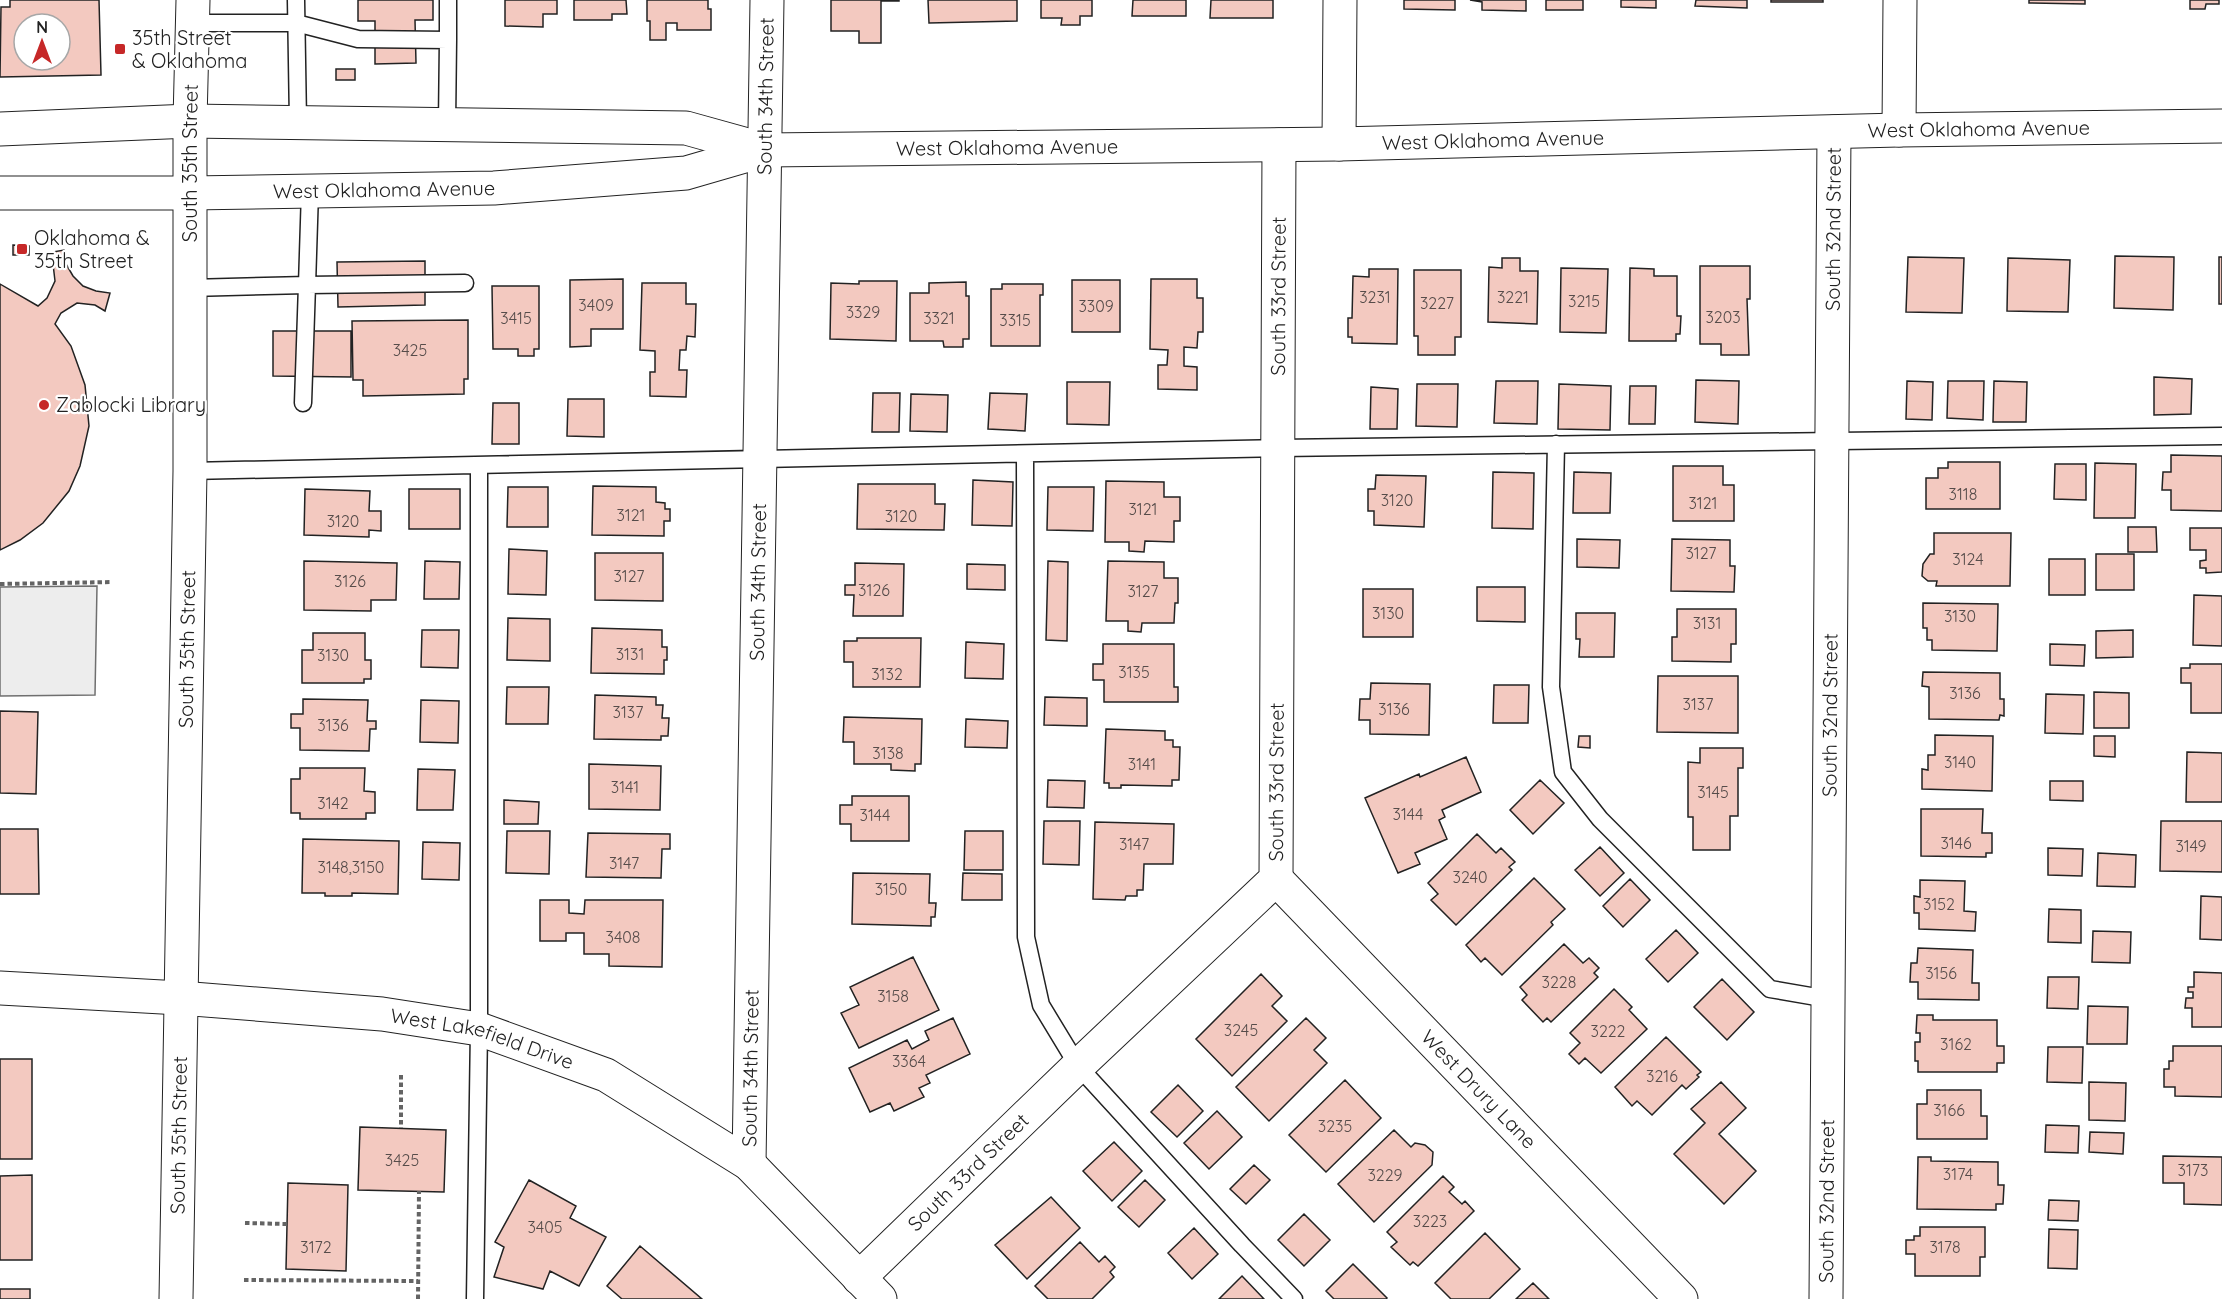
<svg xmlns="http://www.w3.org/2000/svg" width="2222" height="1299" viewBox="0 0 2222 1299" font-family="Quicksand,sans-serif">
	<rect width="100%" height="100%" fill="#fff"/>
	<path fill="#ededed" stroke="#6f6f6f" stroke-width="1.5" d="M97 586 95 695 0 696V587Z"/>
	<path fill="#f3c9c0" stroke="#222" stroke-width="1.5" fill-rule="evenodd" d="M10 0H99L101 75 0 77 1 7H10ZM24 24H60V60H24Z
		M358 0H433V20H415L416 63 375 64V21H358Z
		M505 0H557V14H543V27L505 26Z
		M574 0H626L627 14H612V20H574Z
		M647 0H708V9H711V30H677V23H666V40H650V21H647Z
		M831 0H899V1H881V43H859V31H831Z
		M928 0H1017V21L929 23Z
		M1041 0H1092V16H1080V25H1061L1062 18H1041Z
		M1133 0H1186V16H1132Z
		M1211 0H1273V18H1210Z
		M1404 0H1455V10L1404 9Z
		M1470 0H1526V11L1482 10V2Z
		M1546 0H1583V10H1546Z
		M1621 0H1656V8L1621 7Z
		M1696 0H1747V8L1695 6Z
		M1771 0H1823V2H1771Z
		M2029 0H2085V4L2029 3Z
		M2190 0H2219V4H2206L2205 9H2190Z
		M336 69H355V80H336Z
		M13 245 29 246V255H13Z
		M64 250 66 264 73 276 83 286 96 291 110 293 105 311 95 305 77 303 61 313 55 324 71 346 85 385 89 426 80 466 69 491 43 523 20 540 0 550V284L38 306 47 298 55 281 53 264 47 253Z
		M2115 256 2174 257 2173 310 2114 308Z
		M1908 257 1964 258 1962 313 1906 312Z
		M2219 257H2222V304H2219Z
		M1502 258H1520V271H1538L1537 324 1488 322 1489 267 1502 268Z
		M2008 258 2070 260 2068 312 2007 311Z
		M425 261V305L338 307 337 262Z
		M1700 266H1750V299H1747L1749 355H1721V344H1700Z
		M1561 268 1608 269 1606 333 1560 332Z
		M1630 268 1654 269V276H1677V316H1681L1680 334H1676V341H1629Z
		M1369 269H1398L1397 344 1352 343V337H1348V318H1352L1353 276 1369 277Z
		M1414 270H1461V337H1455V355H1418V336H1414Z
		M623 279V329H591V346L570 347V280Z
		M1151 279H1197V298H1203V332H1198L1197 348 1184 347V366L1197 367V390L1158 389V365H1167L1168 350 1150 349Z
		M1072 280H1120V332H1072Z
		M859 281H897L896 341 830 339 831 283 859 284Z
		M966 282V296H969V339H963V347H944L943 341H910V293H929V283Z
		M642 283H686V304H696L695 337 687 336 686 350H680L679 370H687L686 397 650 396V372H655V351L640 350Z
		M1002 284H1043V295H1040V346H991V289H1002Z
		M492 286H539V349H534V356H518V349H493Z
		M468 320V379H464V394L363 396V380H353L352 321Z
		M273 331H351V377L273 376Z
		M2154 377 2192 379 2191 414 2154 415Z
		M1696 380 1739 381 1738 424 1695 422Z
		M1496 381H1538L1537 424 1494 423Z
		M1907 381 1933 382 1932 420 1906 419Z
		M1948 381H1984L1983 420 1947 418Z
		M1994 381 2027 382 2026 422H1993Z
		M1067 382H1110L1109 425 1067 424Z
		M1417 384H1458L1457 427 1416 426Z
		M1559 384 1611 386 1610 430 1558 429Z
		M1630 386H1656L1655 424H1629Z
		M1371 387 1398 389 1397 429H1370Z
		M873 393H900L899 432H872Z
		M990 393 1027 394 1025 431 988 429Z
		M911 394 948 395 947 432 910 431Z
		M568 399H604V437L567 436Z
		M493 403H519V444H492Z
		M2171 455 2222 456V511L2171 510V490H2162L2163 472H2171Z
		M1948 462H2000V509H1926V478H1938V468H1948Z
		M2095 463 2136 464 2135 518H2094Z
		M2055 464H2086V500L2054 499Z
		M1673 466H1723V485H1734V521H1673Z
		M1493 472 1534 473 1533 529 1492 528Z
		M1574 472 1611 473 1610 513H1573Z
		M1376 475 1426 476 1424 527 1374 525V511H1368V489H1375Z
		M973 480 1013 482 1012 526 972 525Z
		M1106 481 1164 482V497H1180V521H1174V542L1145 541 1144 552 1129 551V542H1105Z
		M858 484H935V504H945L944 530 857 529Z
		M593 486 656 487V502L665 503V509H670V521H664V536L592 535Z
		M508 487H548V527H507Z
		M1048 487H1094L1093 531 1047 530Z
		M305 489 370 491 369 511H381V531L369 530V537L304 535Z
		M409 489H460V529H409Z
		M2128 527H2156L2157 552H2128Z
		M2190 528H2222V572L2206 573V568H2200V561L2206 560V550H2190Z
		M1934 533H2011L2010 586H1936L1937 581H1928L1922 576 1923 564 1930 554H1934Z
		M1577 539 1620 540 1619 568 1577 567Z
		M1672 539 1730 540V566H1735L1734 592 1671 591Z
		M509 549 547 551 546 595 508 594Z
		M595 553H663V601L595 600Z
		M2096 554H2134V590H2096Z
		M2049 559H2085V595H2049Z
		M304 561 397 563 396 600H371V611L304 610Z
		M425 561 460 562 459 599H424Z
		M1048 561 1068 562 1067 641 1046 640Z
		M1108 561 1164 562V578H1178V603H1175L1174 623H1142L1141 632 1128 631V621H1106Z
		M855 563 904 564 903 616H853L854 595H845V585H855Z
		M967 564 1005 565V590L967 589Z
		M1477 587H1525V622L1477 621Z
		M1363 589H1413V637H1363Z
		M2194 595 2222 596V646L2193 645Z
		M1923 603 1998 604 1997 651 1932 650V640H1927V628H1923Z
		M1677 609H1736V644H1731V662L1672 661V637H1677Z
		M1576 613H1615L1614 657H1579L1580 639H1576Z
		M508 618 550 619V661L507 660Z
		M592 628 662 630V647H667V660H664V674L591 673Z
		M422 630H459L458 668 421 667Z
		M2133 630V657L2096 658V631Z
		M313 633H365V660H371V679H364V683H302V650H313Z
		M857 638H921L920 687H853V662H844V641H857Z
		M966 642 1004 644 1003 679 965 678Z
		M1103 644H1174V687H1178V702H1104V680H1093V664H1103Z
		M2050 644 2085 645 2084 666 2050 665Z
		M2190 664H2222V713H2191V683H2181V668H2190Z
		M1923 672 2000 673V699H2004V716L2000 715 1999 720 1929 719V687L1922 686Z
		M1658 676H1738V733L1657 732Z
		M1371 683 1430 684 1429 735 1370 734V720H1359L1360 699H1370Z
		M1494 685H1529L1528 723H1493Z
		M507 687H549L548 724H506Z
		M2094 692 2129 693V728H2094Z
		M2046 694 2084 695 2083 734 2045 733Z
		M595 695 656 697V705H663L662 718H669L668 736H661V740L594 739Z
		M1045 697 1087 698V726L1044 725Z
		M303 699 368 700 367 721H376V729H370L369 751 300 750V728H291V714H303Z
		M421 700 459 701 458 743 420 742Z
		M0 711 38 712 36 794 0 793Z
		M844 717 922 719 921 764H915V771L891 770V764H854V742H843Z
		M966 719 1008 721 1007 748 965 747Z
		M1106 729 1165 731V740H1173V747H1180L1179 780H1172V786L1121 785V788H1109V783H1104Z
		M1935 735 1993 736 1992 791 1922 789V769L1928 770V755H1935Z
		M1579 736H1590V748L1578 747Z
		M2094 736H2115V757L2094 756Z
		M1700 748H1743V768H1738V816H1730V850H1693V817H1688V762L1700 763Z
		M2187 752 2222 753V802H2186Z
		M1466 757 1481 792 1442 810 1445 817 1439 820 1447 839 1415 853 1420 864 1398 873 1365 798 1419 774 1420 777Z
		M589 764 661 766 660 810 589 809Z
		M300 768H365L364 791 375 792V813H366V819H300V813H291V779H300Z
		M418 769 455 770 453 810H417Z
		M1048 780 1085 781 1084 808 1047 807Z
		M1540 780 1564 803 1533 834 1510 810Z
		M2050 781H2083V801L2050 800Z
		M852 796H909V841H851V824H840V805H852Z
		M504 800 539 802 538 824H504Z
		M1921 809H1983L1982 833H1992V853H1986V857L1921 856Z
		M1044 821H1080L1079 865 1043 864Z
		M2161 821H2222V872L2160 871Z
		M1095 822 1174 824 1173 864H1144L1143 890H1137V896H1126L1125 900 1093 899Z
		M0 829H38L39 894H0Z
		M507 831H550L549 874 506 873Z
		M965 831H1003V870H964Z
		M588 833 670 834V849H662L661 878 586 877Z
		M1477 834 1496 853 1501 848 1515 862 1509 867 1512 870 1456 925 1431 900 1438 894 1428 883Z
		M303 839 399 841 398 894 352 893V896H325V893H302Z
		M423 842 460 843 459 880 422 879Z
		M1600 847 1624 873 1600 896 1575 870Z
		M2048 848 2083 849 2082 876 2048 875Z
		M2098 853 2136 855 2135 887 2097 886Z
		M853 873 930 874 929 903H936L935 917H931V926L852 924Z
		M963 873 1002 874V900H962Z
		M1534 878 1565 909 1551 922 1553 925 1502 975 1485 958 1481 962 1466 945Z
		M1630 879 1650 900 1623 927 1603 906Z
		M1920 880 1965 881 1964 911 1976 912 1975 931 1919 929V913H1914V896L1920 897Z
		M2201 896 2222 897V940L2200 939Z
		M540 900H569V913L584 914 585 900H663L662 967 609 966V954H584V933H566V941H540Z
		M2049 909 2081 910V943L2048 942Z
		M1676 930 1698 953 1668 982 1646 959Z
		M2093 931 2131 932 2130 963 2092 962Z
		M1564 944 1583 963 1589 958 1599 968 1594 973 1598 977 1551 1022 1547 1018 1543 1022 1522 1000 1527 995 1520 987Z
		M1918 948 1973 950 1972 983H1979V1000L1918 999V982H1910L1911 963H1917Z
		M913 957 939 1010 859 1048 841 1013 859 1005 850 987Z
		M2194 972 2222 973V1027H2192V1008H2185L2186 998H2193V992H2188V987H2194Z
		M1261 974 1282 996 1272 1006 1287 1021 1232 1076 1196 1039Z
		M2048 977H2079L2078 1009 2047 1008Z
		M1722 979 1754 1012 1727 1040 1694 1007Z
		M1614 989 1632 1007 1629 1010 1647 1029 1601 1073 1585 1058 1579 1064 1569 1054 1580 1043 1570 1033Z
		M2088 1006 2128 1007 2127 1044H2087Z
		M1917 1015H1933V1020H1997V1046H2004V1063H1997V1072H1918V1061H1915V1042H1920V1033H1916Z
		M953 1018 970 1054 926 1075 930 1083 919 1088 924 1097 894 1111 890 1103 870 1112 849 1068 907 1040 912 1049 929 1040 925 1031Z
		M1306 1018 1326 1038 1314 1050 1327 1063 1269 1121 1236 1087Z
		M1666 1037 1701 1072 1697 1075 1699 1077 1686 1089 1682 1085 1652 1115 1637 1101 1632 1106 1615 1087Z
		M2173 1046H2222V1097L2175 1096V1087H2164V1069H2169V1061H2173Z
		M2048 1047H2083L2082 1083 2047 1082Z
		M0 1059H32V1159H0Z
		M1345 1080 1381 1118 1326 1172 1289 1135Z
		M1721 1082 1746 1108 1719 1134 1756 1171 1724 1204 1674 1154 1705 1123 1691 1109Z
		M2089 1082 2126 1083 2125 1121 2089 1120Z
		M1178 1085 1203 1111 1177 1137 1151 1112Z
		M1927 1090H1981V1116H1987V1139H1917V1104H1927Z
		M1217 1111 1242 1137 1209 1169 1184 1143Z
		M2046 1125 2079 1126 2078 1153 2045 1152Z
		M360 1127 446 1130 444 1192 358 1190Z
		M1394 1130 1411 1147 1415 1143 1425 1145 1433 1152 1432 1165 1374 1222 1338 1184Z
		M2090 1132 2124 1133 2123 1154 2089 1152Z
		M1114 1142 1142 1171 1112 1201 1083 1171Z
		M2163 1156 2222 1157V1205L2184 1204V1183H2163Z
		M1918 1157H1931V1161L1998 1162V1185H2004L2003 1204H1996V1210L1917 1209Z
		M1254 1165 1270 1180 1246 1204 1230 1189Z
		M32 1175V1260H0V1176Z
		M1443 1176 1454 1187 1449 1192 1462 1204 1465 1201 1474 1211 1418 1266 1413 1262 1410 1265 1391 1247 1397 1242 1387 1232Z
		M529 1180 576 1206 570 1218 606 1237 579 1286 550 1271 543 1289 494 1277 504 1247 495 1242Z
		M1145 1180 1165 1200 1139 1227 1118 1207Z
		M288 1183 348 1185 346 1271 286 1269Z
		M1051 1197 1080 1228 1027 1279 995 1245Z
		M2049 1200 2079 1201 2078 1221 2048 1220Z
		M1304 1214 1330 1240 1304 1266 1278 1240Z
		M1920 1227H1985V1257H1980V1276H1915V1254H1906V1240H1914V1236H1920Z
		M1194 1228 1218 1254 1192 1279 1168 1253Z
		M2049 1229 2078 1230 2077 1269 2048 1268Z
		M1485 1233 1520 1269 1489 1299H1451L1435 1283Z
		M1080 1242 1099 1262 1105 1256 1115 1267 1110 1272 1114 1277 1092 1299H1048L1035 1286Z
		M640 1246 702 1299H622L607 1286Z
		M1353 1264 1387 1298 1386 1299H1334L1326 1291Z
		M1242 1276 1264 1299H1219Z
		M1533 1283 1549 1299H1516Z
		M0 1289H30V1299H0Z"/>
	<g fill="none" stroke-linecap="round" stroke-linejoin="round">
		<defs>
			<path id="lane" d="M296 0 298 122
				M448 0V40
				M192 23H296L358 39 448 40 447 124
				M190 288 307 285 310 191
				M303 403 307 285 465 283
				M1556 444 1551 687 1563 772 1600 819 1770 989 1828 999
				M1025 454 1026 937 1041 1005 1078 1066 1242 1245 1294 1299
				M190 471 1279 448 2222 436
				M475 1299 479 1029V465"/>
			<g id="street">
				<path d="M1899 130 1900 0"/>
				<path d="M1339 144 1340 0"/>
				<path id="s1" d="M1276 879 1681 1299"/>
				<path d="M0 988 180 998"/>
				<path id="s2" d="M749 1164 767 0"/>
				<path id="s3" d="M859 1278 1078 1066 1276 879 1279 145"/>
				<path id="s4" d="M1826 1299 1834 132"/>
			</g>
			<g id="secondary">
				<path d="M0 129 190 121 686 128 765 150"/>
				<path id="s5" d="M0 193H190L494 188 686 173 765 150 1339 144 1899 130 2222 126"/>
				<path id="s6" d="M180 998 382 1014 479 1029 606 1075 749 1164 880 1299"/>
				<path id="s7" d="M176 1299 190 471V121L193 0"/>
			</g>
		</defs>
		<use href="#lane" stroke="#222" stroke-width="19"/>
		<use href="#street" stroke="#222" stroke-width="35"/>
		<use href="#secondary" stroke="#222" stroke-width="35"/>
		<path stroke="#646464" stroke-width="4" stroke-dasharray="4.5 3" stroke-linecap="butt" d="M0 584 112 582
			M401 1075V1128
			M245 1223 287 1224
			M244 1280 418 1281
			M418 1299 419 1191"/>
		<use href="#lane" stroke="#fff" stroke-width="16"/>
		<use href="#street" stroke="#fff" stroke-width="33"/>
		<use href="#secondary" stroke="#fff" stroke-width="33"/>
	</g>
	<g fill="#c62828" stroke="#fff" stroke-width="2">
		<rect x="114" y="43" width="12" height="12" rx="3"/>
		<rect x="16" y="243" width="12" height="12" rx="3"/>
		<circle cx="44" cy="405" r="6"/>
	</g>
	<g text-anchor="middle" stroke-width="4.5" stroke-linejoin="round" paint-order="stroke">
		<g font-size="16" fill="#564c4a">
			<text x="1375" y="303">3231</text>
			<text x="1513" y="303">3221</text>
			<text x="1584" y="307">3215</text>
			<text x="1437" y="309">3227</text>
			<text x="596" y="311">3409</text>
			<text x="1096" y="312">3309</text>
			<text x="863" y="318">3329</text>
			<text x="1723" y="323">3203</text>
			<text x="516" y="324">3415</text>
			<text x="939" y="324">3321</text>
			<text x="1015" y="326">3315</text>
			<text x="410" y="356">3425</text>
			<text x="1963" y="500">3118</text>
			<text x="1397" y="506">3120</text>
			<text x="1703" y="509">3121</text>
			<text x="1143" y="515">3121</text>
			<text x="631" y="521">3121</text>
			<text x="901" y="522">3120</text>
			<text x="343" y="527">3120</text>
			<text x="1701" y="559">3127</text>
			<text x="1968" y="565">3124</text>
			<text x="629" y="582">3127</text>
			<text x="350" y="587">3126</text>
			<text x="874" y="596">3126</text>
			<text x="1143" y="597">3127</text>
			<text x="1388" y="619">3130</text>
			<text x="1960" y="622">3130</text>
			<text x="1707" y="629">3131</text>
			<text x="630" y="660">3131</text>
			<text x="333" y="661">3130</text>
			<text x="1134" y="678">3135</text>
			<text x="887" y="680">3132</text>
			<text x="1965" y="699">3136</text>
			<text x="1698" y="710">3137</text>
			<text x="1394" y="715">3136</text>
			<text x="628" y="718">3137</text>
			<text x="333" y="731">3136</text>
			<text x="888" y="759">3138</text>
			<text x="1960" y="768">3140</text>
			<text x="1142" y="770">3141</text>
			<text x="625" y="793">3141</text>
			<text x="1713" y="798">3145</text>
			<text x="333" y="809">3142</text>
			<text x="1408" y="820">3144</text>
			<text x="875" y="821">3144</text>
			<text x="1956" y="849">3146</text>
			<text x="1134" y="850">3147</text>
			<text x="2191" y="852">3149</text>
			<text x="624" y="869">3147</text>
			<text x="351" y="873">3148,3150</text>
			<text x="1470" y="883">3240</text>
			<text x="891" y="895">3150</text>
			<text x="1939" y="910">3152</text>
			<text x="623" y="943">3408</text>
			<text x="1941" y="979">3156</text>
			<text x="1559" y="988">3228</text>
			<text x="893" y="1002">3158</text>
			<text x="1241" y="1036">3245</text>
			<text x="1608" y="1037">3222</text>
			<text x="1956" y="1050">3162</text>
			<text x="909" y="1067">3364</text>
			<text x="1662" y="1082">3216</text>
			<text x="1949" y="1116">3166</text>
			<text x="1335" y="1132">3235</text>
			<text x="402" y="1166">3425</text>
			<text x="2193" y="1176">3173</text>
			<text x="1958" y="1180">3174</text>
			<text x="1385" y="1181">3229</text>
			<text x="1430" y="1227">3223</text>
			<text x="545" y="1233">3405</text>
			<text x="316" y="1253">3172</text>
			<text x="1945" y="1253">3178</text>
		</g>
		<g font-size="20" fill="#222" stroke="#fff" text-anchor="start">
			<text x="132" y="45">35th Street<tspan x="132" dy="23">&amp; Oklahoma</tspan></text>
			<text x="34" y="245">Oklahoma &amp;<tspan x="34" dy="23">35th Street</tspan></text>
			<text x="56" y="412">Zablocki Library</text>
		</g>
		<g font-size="20" fill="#222" stroke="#fff">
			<text dy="7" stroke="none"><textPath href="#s2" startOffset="1068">South 34th Street</textPath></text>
			<text dy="7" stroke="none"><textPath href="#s5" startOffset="1983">West Oklahoma Avenue</textPath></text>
			<text dy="7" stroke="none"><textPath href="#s5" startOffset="1497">West Oklahoma Avenue</textPath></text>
			<text dy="7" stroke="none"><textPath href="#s5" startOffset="1011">West Oklahoma Avenue</textPath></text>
			<text dy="7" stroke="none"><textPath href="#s7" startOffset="1136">South 35th Street</textPath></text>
			<text dy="7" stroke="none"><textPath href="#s5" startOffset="384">West Oklahoma Avenue</textPath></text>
			<text dy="7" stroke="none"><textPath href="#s4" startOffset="1070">South 32nd Street</textPath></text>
			<text dy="7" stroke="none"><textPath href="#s3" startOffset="1160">South 33rd Street</textPath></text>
			<text dy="7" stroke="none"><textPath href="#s2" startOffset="582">South 34th Street</textPath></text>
			<text dy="7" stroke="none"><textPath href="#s7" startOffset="650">South 35th Street</textPath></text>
			<text dy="7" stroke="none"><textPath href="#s4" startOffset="584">South 32nd Street</textPath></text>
			<text dy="7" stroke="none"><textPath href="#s3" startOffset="674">South 33rd Street</textPath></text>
			<text dy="7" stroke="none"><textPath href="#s6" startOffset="306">West Lakefield Drive</textPath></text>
			<text dy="7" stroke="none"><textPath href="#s2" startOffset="96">South 34th Street</textPath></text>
			<text dy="7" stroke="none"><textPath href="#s1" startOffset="292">West Drury Lane</textPath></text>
			<text dy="7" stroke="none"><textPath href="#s7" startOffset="164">South 35th Street</textPath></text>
			<text dy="7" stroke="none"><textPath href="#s3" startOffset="152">South 33rd Street</textPath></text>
			<text dy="7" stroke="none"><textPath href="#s4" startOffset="98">South 32nd Street</textPath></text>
		</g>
	</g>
	<g transform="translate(42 42)"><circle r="28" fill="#ffffff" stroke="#a7a7a7" stroke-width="1.5"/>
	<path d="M0-4.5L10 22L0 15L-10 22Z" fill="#c62828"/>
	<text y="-9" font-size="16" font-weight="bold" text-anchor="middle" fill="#222222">N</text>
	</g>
</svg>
